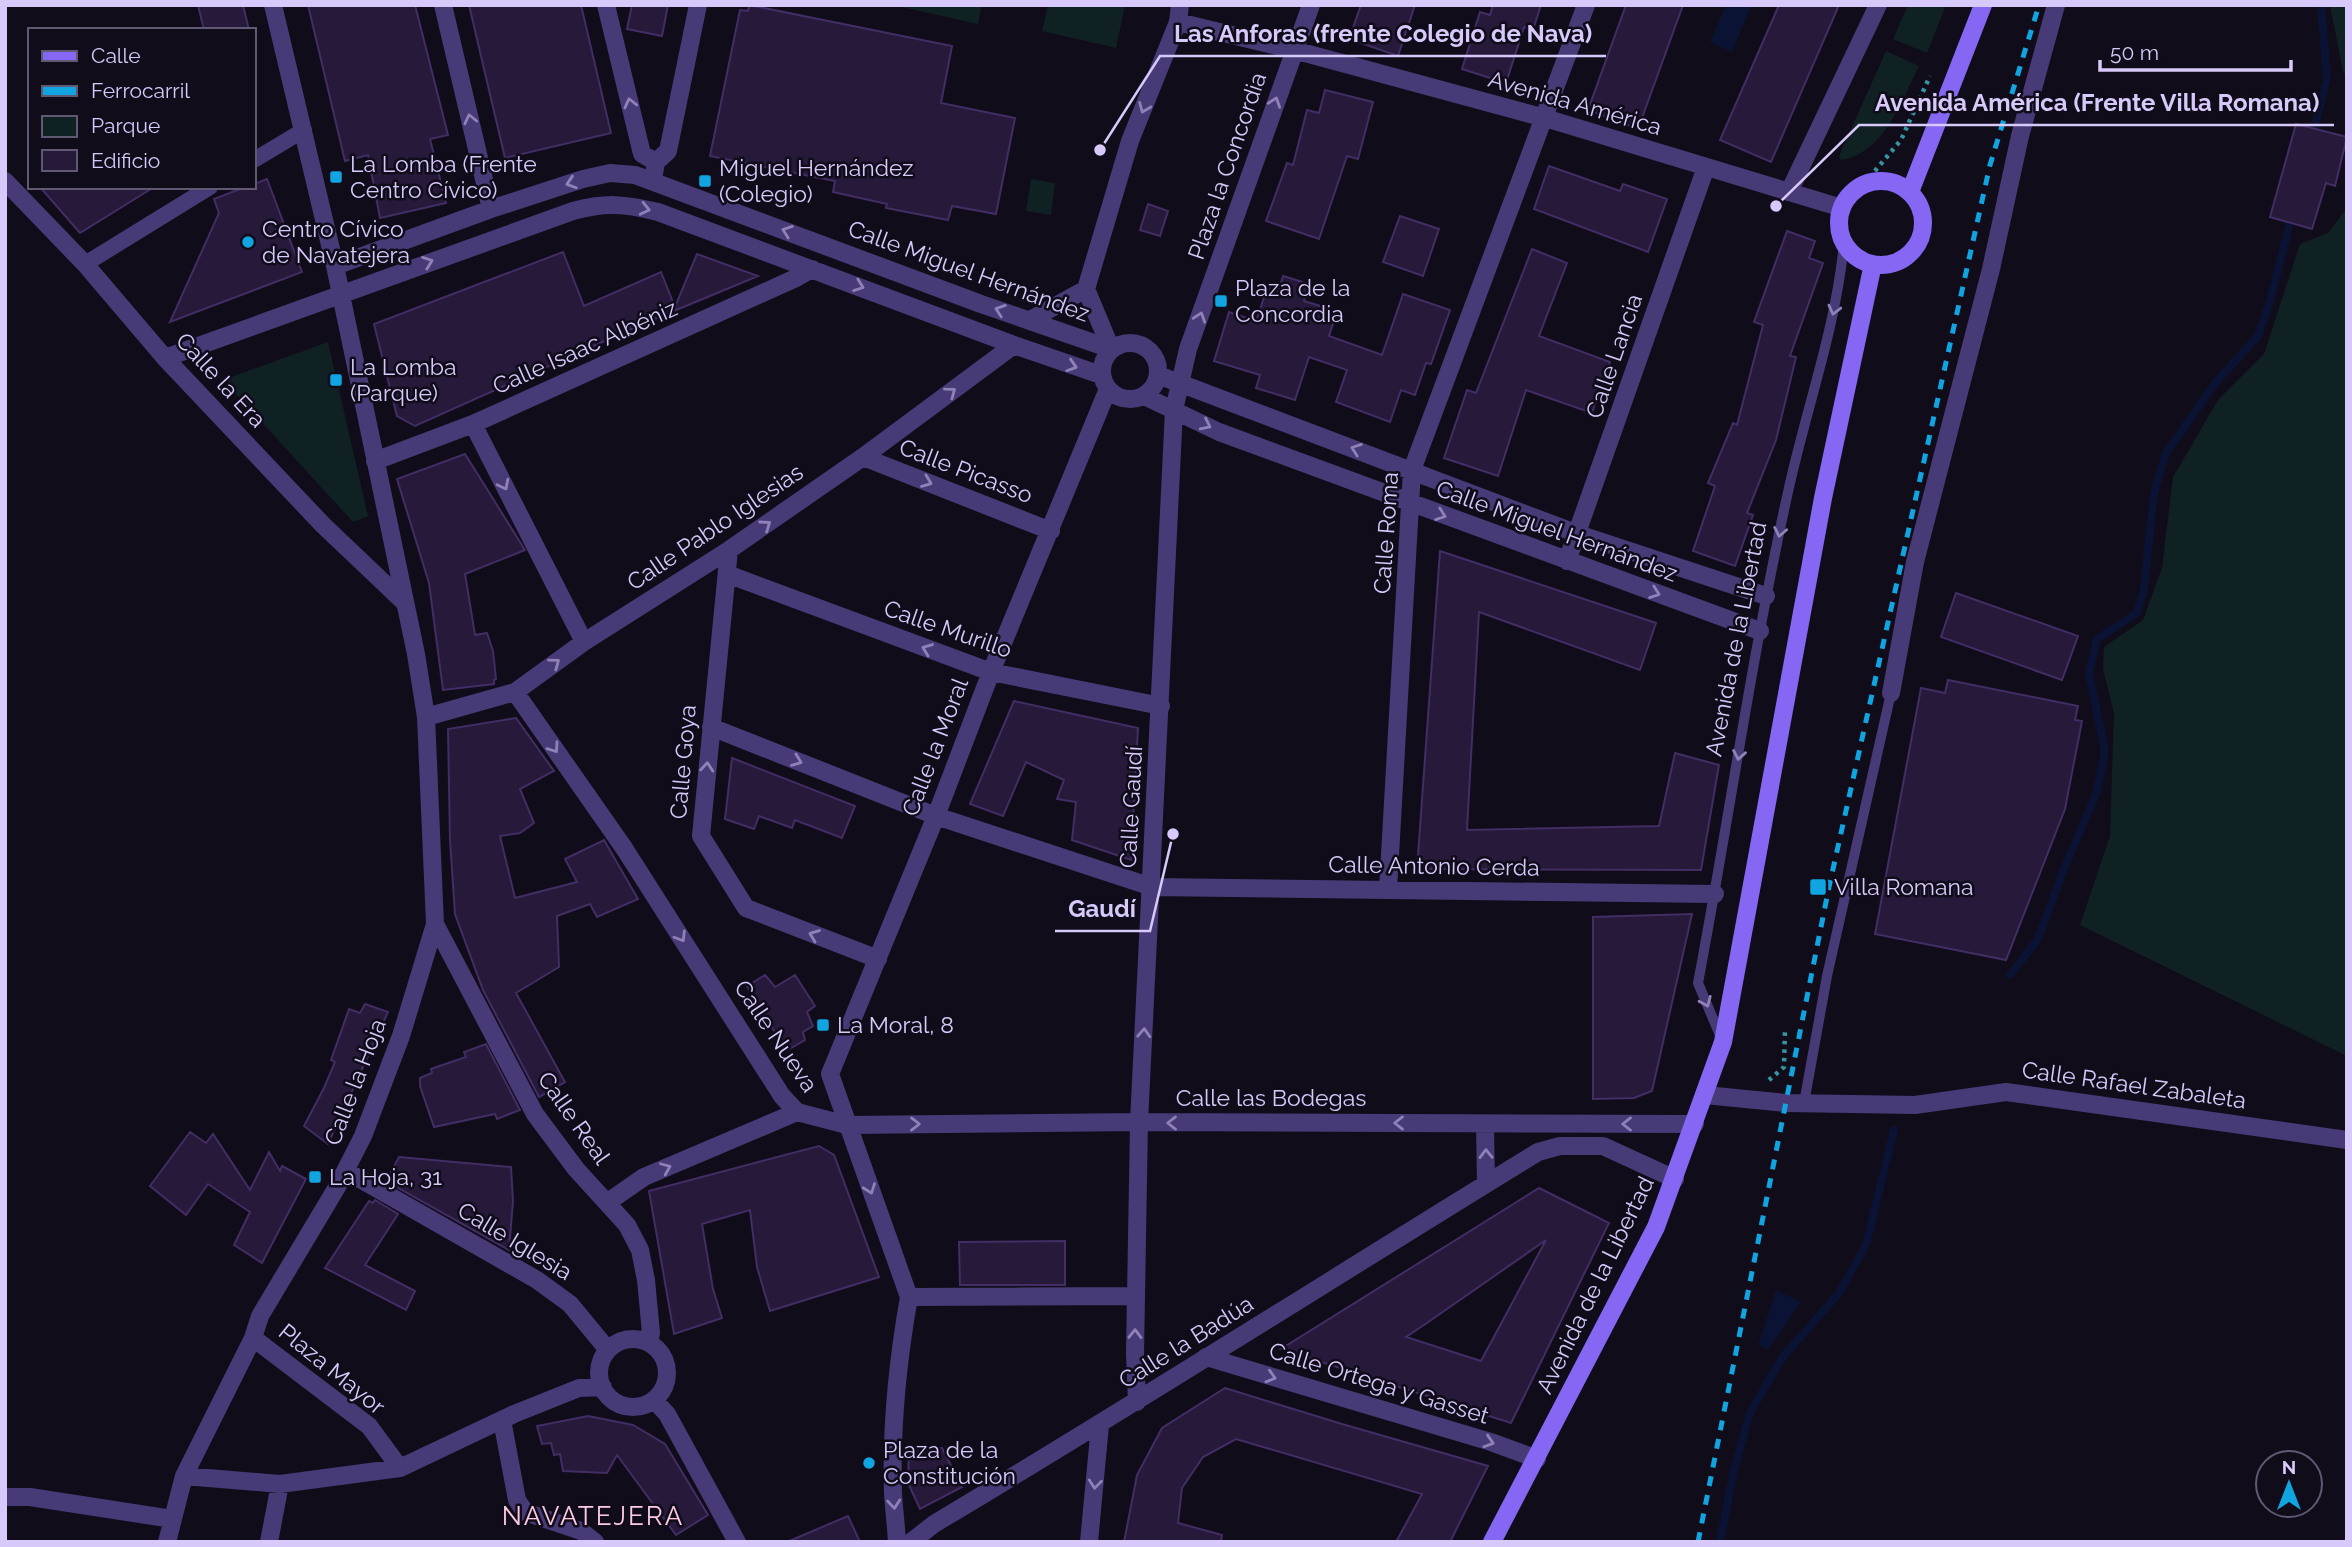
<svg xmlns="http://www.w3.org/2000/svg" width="2352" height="1547" viewBox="0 0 2352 1547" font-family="Raleway,sans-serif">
	<rect width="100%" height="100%" fill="#110c1a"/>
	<path fill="#102124" d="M893 5H982L978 24Z
		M1048 5H1125L1116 48 1042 31Z
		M1908 5H1946L1927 53 1893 39Z
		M2330 5H2347V78L2343 71Z
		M1886 51 1919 66C1901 101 1885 153 1841 160L1839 156Z
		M1031 179 1055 183 1051 215 1026 211Z
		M2347 208V1056L2080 925 2110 836 2114 713 2103 669 2104 647 2143 620 2162 568 2173 477 2218 400 2264 354 2300 244 2328 233Z
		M328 342 368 516 353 522 223 380Z"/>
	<path fill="#0b1334" d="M1726 5 1751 6 1732 52 1710 42Z
		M1776 1290 1801 1302 1768 1350 1758 1345Z"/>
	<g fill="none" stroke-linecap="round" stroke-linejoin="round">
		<path stroke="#0b1334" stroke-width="8" d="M2312 137 2327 78 2321 5
			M2010 975 2038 939 2064 869 2097 792 2105 751 2089 673 2097 639 2137 613 2144 589 2154 493 2166 453 2216 382 2258 336 2270 301 2292 214
			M1720 1542 1734 1470 1750 1413 1782 1358 1839 1293 1866 1245 1894 1130"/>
	</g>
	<path fill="#26193a" stroke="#422d64" stroke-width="2" fill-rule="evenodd" d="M198 5H243L249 30H204Z
		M308 5H415L448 135 430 139 446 203 380 218 368 155 345 161Z
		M469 5H581L611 133 505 158Z
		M632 5H668L662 36 627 29Z
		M749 5 952 46 941 103 1015 118 996 214 952 206 948 220 886 208 887 204 833 192 835 181 710 156 740 10 748 11Z
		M1361 5H1415L1398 56 1349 39Z
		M1493 5H1541L1533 30 1524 27 1506 83 1462 69 1480 12 1490 15Z
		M1626 5H1683L1638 129 1588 110Z
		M1779 5H1839L1771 162 1720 140Z
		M1325 90 1373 102 1358 159 1347 156 1319 239 1266 221 1287 163 1293 165 1307 110 1319 113Z
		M2296 124 2347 137 2335 186 2326 183 2312 229 2270 217Z
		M1549 166 1620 191 1623 184 1667 199 1648 252 1534 209Z
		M267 179 302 272 170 322 219 213 214 199 245 187H254V184Z
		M40 187H154L80 233Z
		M1148 204 1168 211 1160 236 1140 230Z
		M1400 216 1439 229 1423 276 1383 262Z
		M1787 231 1815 241 1809 258 1823 263 1790 356 1796 357 1776 440 1747 513 1753 515 1735 566 1693 551 1715 486 1708 483 1733 423 1737 425 1763 325 1754 322Z
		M1532 249 1567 263 1539 336 1610 362 1592 413 1526 390 1498 476 1444 458 1467 390 1476 393Z
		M563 252 584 306 661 272 675 307 697 254 758 276 645 323 415 426 397 416 374 324Z
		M1283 276 1309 284 1304 301 1337 311 1329 336 1382 355 1403 294 1450 310 1431 364 1426 363 1415 395 1401 390 1390 422 1336 402 1347 370 1309 357 1295 400 1256 388 1260 375 1214 361 1229 312 1256 321 1268 286 1279 289Z
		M465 454 525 550 465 574 475 635 487 633 493 651 496 679 494 680V684L443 690 429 583 397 479Z
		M1440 551 1656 623 1640 670 1479 612 1467 830 1659 826 1675 753 1719 765 1701 870 1417 869Z
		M1956 593 2078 636 2062 680 1941 637Z
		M1948 680 2078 706 2075 720 2082 721 2065 809 2006 960 1875 934 1921 688 1945 693Z
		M1014 701 1138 728 1131 860 1072 840 1076 802 1057 799 1064 780 1026 762 1003 816 970 804Z
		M516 718 554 771 520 789 534 823 520 833 500 836 515 898 577 882 565 859 604 840 638 899 597 917 590 904 557 916 559 967 516 993 565 1082 539 1097 483 990 455 914 450 840 448 729Z
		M732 758 855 806 842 838 795 820 792 828 759 816 754 829 725 819Z
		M1692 914 1652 1091 1634 1098 1593 1099V917Z
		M765 975 775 987 795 975 815 1006 807 1012 813 1026 803 1032 805 1040 786 1051 747 986Z
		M365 1004 388 1012 328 1144 304 1126 324 1088 335 1062 331 1060 349 1009 360 1013Z
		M486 1044 520 1110 497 1119 495 1114 434 1127 420 1086V1078L432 1073 431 1069 466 1057 464 1052Z
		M190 1132 206 1143 213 1134 250 1190 269 1152 280 1171 282 1166 306 1179 262 1263 234 1245 250 1212 208 1184 186 1215 150 1186Z
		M819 1146 834 1155 879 1277 770 1311 757 1267 750 1210 702 1224 713 1289 722 1318 674 1334 649 1191Z
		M399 1157 511 1167 513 1201 509 1250 386 1181Z
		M1539 1188 1609 1223 1511 1423 1281 1349ZM1546 1240 1481 1361 1406 1337 1424 1325Z
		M375 1200 398 1214 365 1265 415 1291 406 1310 325 1268 369 1201 373 1203Z
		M1065 1241V1285H960L959 1242Z
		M1225 1388 1342 1424 1488 1466 1450 1542H1396L1422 1494 1236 1439 1203 1457 1182 1488 1178 1523 1222 1535 1221 1542H1124L1137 1475 1162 1428Z
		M588 1416 633 1425 665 1444 708 1515 676 1535 617 1455 607 1473 563 1471 560 1454 554 1455 551 1443 542 1444 537 1426Z
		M909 1448H942L962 1487 920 1509 908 1483Z
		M848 1516 860 1542H787Z"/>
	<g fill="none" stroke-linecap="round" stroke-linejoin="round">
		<path stroke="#3596a3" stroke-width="4.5" stroke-dasharray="3.5 5" stroke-linecap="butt" d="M1864 184 1901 140 1930 76
			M1769 1080 1784 1067 1785 1028"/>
		<path stroke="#483a76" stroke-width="10" d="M1722 1040 1698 983C1729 819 1752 654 1788 492 1806 409 1836 328 1844 243
			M1804 1103 1827 976 1891 693"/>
		<path stroke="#483a76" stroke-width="16" d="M254 160 304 130
			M85 264 210 187"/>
		<path stroke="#483a76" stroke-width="18" d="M443 5 491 209
			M606 5 642 154 656 162
			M1178 22 1294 50 1545 118 1842 208
			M653 180 656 162 668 151 698 5
			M5 181 85 264 165 358 323 525 404 602
			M1789 192 1878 5
			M335 266 491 209 583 179 610 173 635 175 981 304 1111 349
			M1030 320 1086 289
			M1102 371a28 28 0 1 1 56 0a28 28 0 1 1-56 0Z
			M1111 349 1086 289 1130 141 1178 22 1180 5
			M165 358 573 211C606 202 625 204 658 212L1014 345 1101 375
			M1158 375 1578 534 1766 596
			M1144 396 1219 432 1760 631
			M473 424 584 642
			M863 457 1051 531
			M375 461 473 424 796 278 812 269
			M729 550 701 836 746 908 878 959
			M1567 561 1706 167
			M727 574 991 672 1161 706
			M515 692 624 848 782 1096 797 1112 847 1125 1139 1122 1695 1124
			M1891 693 1915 562 1991 269 2020 136 2056 5
			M426 717 515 692 584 642 729 550 863 457 1014 345
			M711 727 936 816 1152 887 1715 894
			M1388 890 1412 470 1586 5
			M435 924 535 1114 576 1169 627 1225 640 1250 646 1280 651 1333 649 1343
			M1705 1095 1786 1103 1915 1105 2006 1092 2347 1140
			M1485 1124 1486 1184
			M346 1171 537 1280 570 1304 608 1350
			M608 1202 644 1177 797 1112
			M909 1297 1136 1296
			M253 1338 369 1426 400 1468
			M599 1373a34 34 0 1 1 68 0a34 34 0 1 1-68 0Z
			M1206 1357 1491 1442 1537 1459
			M654 1400 667 1414 737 1542
			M1137 1402 1135 1354 1139 1122 1174 410 1188 349 1311 5
			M502 1420 517 1500 525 1512 581 1531 595 1542
			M184 1476 280 1484 400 1468 514 1414 579 1388 603 1387
			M5 1497H30L172 1519
			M167 1542 184 1476 253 1338 260 1316 337 1187 363 1136 401 1036 435 924 426 717 416 654 335 266 273 5
			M269 1542 280 1484
			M897 1542C896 1525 894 1509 893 1493 891 1430 898 1359 909 1297L830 1074 936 816 991 672 1108 389
			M911 1542 934 1524C1137 1403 1336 1276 1538 1152L1560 1146H1603L1675 1179
			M1089 1542 1100 1425"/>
		<path stroke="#8567f4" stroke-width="18" d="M1839 223a42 42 0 1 1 84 0a42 42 0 1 1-84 0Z
			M1910 192 1983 5
			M1492 1542 1656 1227 1723 1042 1823 498 1873 264"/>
		<path stroke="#10a4e0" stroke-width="5" stroke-dasharray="10 9" stroke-linecap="butt" d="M1698 1542 1829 887 1990 165 2039 5"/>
	</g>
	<defs><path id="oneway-chevron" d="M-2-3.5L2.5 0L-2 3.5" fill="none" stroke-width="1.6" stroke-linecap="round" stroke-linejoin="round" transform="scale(1.75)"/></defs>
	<g stroke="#9082b8">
		<use href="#oneway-chevron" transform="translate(1275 102) rotate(-71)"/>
		<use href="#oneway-chevron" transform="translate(630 103) rotate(-104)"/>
		<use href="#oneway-chevron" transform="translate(1144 108) rotate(112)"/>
		<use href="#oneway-chevron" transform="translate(470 119) rotate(-103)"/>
		<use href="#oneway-chevron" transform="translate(571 183) rotate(162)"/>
		<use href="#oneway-chevron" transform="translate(645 209) rotate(13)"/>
		<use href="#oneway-chevron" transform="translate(787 231) rotate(-160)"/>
		<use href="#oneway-chevron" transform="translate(428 262) rotate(-20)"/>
		<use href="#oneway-chevron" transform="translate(859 286) rotate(20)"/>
		<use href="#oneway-chevron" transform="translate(1000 310) rotate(-161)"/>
		<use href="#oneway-chevron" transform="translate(1834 310) rotate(104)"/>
		<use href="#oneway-chevron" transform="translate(1200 317) rotate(-71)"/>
		<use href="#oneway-chevron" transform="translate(1072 366) rotate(18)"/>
		<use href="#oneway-chevron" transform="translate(951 392) rotate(-37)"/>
		<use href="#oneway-chevron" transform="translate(1206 425) rotate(26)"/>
		<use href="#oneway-chevron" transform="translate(1356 449) rotate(-160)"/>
		<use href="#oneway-chevron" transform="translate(927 482) rotate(21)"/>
		<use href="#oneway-chevron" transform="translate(504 485) rotate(63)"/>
		<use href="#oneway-chevron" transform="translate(1441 515) rotate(20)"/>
		<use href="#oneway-chevron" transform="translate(766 525) rotate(-35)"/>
		<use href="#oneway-chevron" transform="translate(1780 532) rotate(101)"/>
		<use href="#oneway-chevron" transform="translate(1655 593) rotate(20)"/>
		<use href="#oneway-chevron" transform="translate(927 649) rotate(-159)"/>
		<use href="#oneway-chevron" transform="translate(555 663) rotate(-36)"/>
		<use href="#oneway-chevron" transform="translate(554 748) rotate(55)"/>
		<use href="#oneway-chevron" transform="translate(1739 755) rotate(100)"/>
		<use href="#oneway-chevron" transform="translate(797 761) rotate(21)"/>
		<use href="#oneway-chevron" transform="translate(707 767) rotate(-85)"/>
		<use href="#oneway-chevron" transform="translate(814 935) rotate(-159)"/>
		<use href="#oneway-chevron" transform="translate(681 937) rotate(58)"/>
		<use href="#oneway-chevron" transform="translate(1706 1002) rotate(67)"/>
		<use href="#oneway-chevron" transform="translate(1144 1033) rotate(-87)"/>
		<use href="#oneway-chevron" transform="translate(1172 1123) rotate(-180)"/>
		<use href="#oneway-chevron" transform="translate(1399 1123) rotate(-180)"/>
		<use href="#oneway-chevron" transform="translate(915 1124)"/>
		<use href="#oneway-chevron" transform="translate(1627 1124) rotate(-180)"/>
		<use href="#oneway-chevron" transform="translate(1486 1154) rotate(-91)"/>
		<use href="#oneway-chevron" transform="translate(666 1168) rotate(-23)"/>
		<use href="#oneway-chevron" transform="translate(870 1189) rotate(70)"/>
		<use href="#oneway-chevron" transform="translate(1135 1334) rotate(-89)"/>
		<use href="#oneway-chevron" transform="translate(1271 1377) rotate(17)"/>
		<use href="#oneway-chevron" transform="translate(1489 1442) rotate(18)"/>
		<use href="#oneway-chevron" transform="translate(1095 1484) rotate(96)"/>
		<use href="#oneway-chevron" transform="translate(894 1504) rotate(85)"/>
	</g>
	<g fill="#10a4e0" stroke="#110c1a" stroke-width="2.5">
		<rect x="329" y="170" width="14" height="14" rx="3.5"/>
		<rect x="698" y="174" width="14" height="14" rx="3.5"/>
		<circle cx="248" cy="242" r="7"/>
		<rect x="1214" y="294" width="14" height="14" rx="3.5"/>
		<rect x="329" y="373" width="14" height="14" rx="3.5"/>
		<rect x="1809" y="878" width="18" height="18" rx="3.5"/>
		<rect x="816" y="1018" width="14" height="14" rx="3.5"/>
		<rect x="308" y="1170" width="14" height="14" rx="3.5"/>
		<circle cx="869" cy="1463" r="7"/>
	</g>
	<g text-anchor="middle" stroke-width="5" stroke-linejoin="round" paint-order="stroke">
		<g font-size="23" fill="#d8c9fb" stroke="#110c1a">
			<text transform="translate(1575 103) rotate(16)" y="8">Avenida América</text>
			<text transform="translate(1227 166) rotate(-71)" y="8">Plaza la Concordia</text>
			<text transform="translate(969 271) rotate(20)" y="8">Calle Miguel Hernández</text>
			<text transform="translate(585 347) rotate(-24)" y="8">Calle Isaac Albéniz</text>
			<text transform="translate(1614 356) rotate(-71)" y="8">Calle Lancia</text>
			<text transform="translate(221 380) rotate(47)" y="8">Calle la Era</text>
			<text transform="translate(966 471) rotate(21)" y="8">Calle Picasso</text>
			<text transform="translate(715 527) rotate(-34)" y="8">Calle Pablo Iglesias</text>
			<text transform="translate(1557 531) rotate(20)" y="8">Calle Miguel Hernández</text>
			<text transform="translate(1386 533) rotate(-86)" y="8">Calle Roma</text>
			<text transform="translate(948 629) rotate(19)" y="8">Calle Murillo</text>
			<text transform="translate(1736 639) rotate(-79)" y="8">Avenida de la Libertad</text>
			<text transform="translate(935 747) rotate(-69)" y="8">Calle la Moral</text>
			<text transform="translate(683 762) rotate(-85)" y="8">Calle Goya</text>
			<text transform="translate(1131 807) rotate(-87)" y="8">Calle Gaudí</text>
			<text transform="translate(1434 866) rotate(1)" y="8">Calle Antonio Cerda</text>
			<text transform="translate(776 1036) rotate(56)" y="8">Calle Nueva</text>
			<text transform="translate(355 1082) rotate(-69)" y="8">Calle la Hoja</text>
			<text transform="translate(2134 1085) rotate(8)" y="8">Calle Rafael Zabaleta</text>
			<text x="1271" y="1106">Calle las Bodegas</text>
			<text transform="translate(574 1118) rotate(55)" y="8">Calle Real</text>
			<text transform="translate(515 1241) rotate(31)" y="8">Calle Iglesia</text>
			<text transform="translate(1595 1285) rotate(-64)" y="8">Avenida de la Libertad</text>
			<text transform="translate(1186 1342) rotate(-32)" y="8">Calle la Badúa</text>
			<text transform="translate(332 1369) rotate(39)" y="8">Plaza Mayor</text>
			<text transform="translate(1379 1383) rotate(17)" y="8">Calle Ortega y Gasset</text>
		</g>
		<g font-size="23" fill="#d8c9fb" stroke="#110c1a" text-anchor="start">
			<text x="350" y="172">La Lomba (Frente<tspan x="350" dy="26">Centro Cívico)</tspan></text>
			<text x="719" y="176">Miguel Hernández<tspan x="719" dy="26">(Colegio)</tspan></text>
			<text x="262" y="237">Centro Cívico<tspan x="262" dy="26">de Navatejera</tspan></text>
			<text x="1235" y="296">Plaza de la<tspan x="1235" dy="26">Concordia</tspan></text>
			<text x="350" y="375">La Lomba<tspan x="350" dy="26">(Parque)</tspan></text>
			<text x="1834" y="895">Villa Romana</text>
			<text x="837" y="1033">La Moral, 8</text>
			<text x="329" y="1185">La Hoja, 31</text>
			<text x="883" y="1458">Plaza de la<tspan x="883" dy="26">Constitución</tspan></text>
		</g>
		<g font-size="26" letter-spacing="2" fill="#fbcbe1" stroke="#110c1a">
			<text x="593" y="1525">NAVATEJERA</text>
		</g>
	</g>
	<path fill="none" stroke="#d8c9fb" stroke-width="2.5" d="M1100 150L1160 56H1606M1776 206L1859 125H2334M1173 834L1150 931H1055"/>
	<g fill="#d8c9fb" stroke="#110c1a" stroke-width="2.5">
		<circle cx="1100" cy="150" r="7"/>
		<circle cx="1776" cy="206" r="7"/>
		<circle cx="1173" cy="834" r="7"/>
	</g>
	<g font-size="24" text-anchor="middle" font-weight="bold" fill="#d8c9fb" stroke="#110c1a" stroke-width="5" stroke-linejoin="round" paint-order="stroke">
		<text x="1383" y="42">Las Anforas (frente Colegio de Nava)</text>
		<text x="2097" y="111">Avenida América (Frente Villa Romana)</text>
		<text x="1102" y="917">Gaudí</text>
	</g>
	<rect width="2352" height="1547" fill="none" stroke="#d8c9fb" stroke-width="14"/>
	<rect x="28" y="28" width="228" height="161" fill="#110c1a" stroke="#615874" stroke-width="2"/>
	<rect x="42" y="51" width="35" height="10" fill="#8567f4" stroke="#615874" stroke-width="2"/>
	<text x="91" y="63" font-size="21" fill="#d8c9fb">Calle</text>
	<rect x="42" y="86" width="35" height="10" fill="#10a4e0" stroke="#615874" stroke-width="2"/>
	<text x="91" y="98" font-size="21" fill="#d8c9fb">Ferrocarril</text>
	<rect x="42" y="116" width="35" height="21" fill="#102124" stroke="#615874" stroke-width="2"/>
	<text x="91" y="133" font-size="21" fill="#d8c9fb">Parque</text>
	<rect x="42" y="150" width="35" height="21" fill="#26193a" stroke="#615874" stroke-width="2"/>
	<text x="91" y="168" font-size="21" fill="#d8c9fb">Edificio</text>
	<g transform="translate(2289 1484)"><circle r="33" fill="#110c1a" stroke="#615874" stroke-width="2"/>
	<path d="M0-5L12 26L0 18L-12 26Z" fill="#10a4e0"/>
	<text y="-10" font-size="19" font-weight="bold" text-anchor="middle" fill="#d8c9fb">N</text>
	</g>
	<path d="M2100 60v10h191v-10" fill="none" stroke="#d8c9fb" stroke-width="3.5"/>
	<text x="2110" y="60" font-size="21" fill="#d8c9fb" stroke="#110c1a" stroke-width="5" paint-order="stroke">50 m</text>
</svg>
